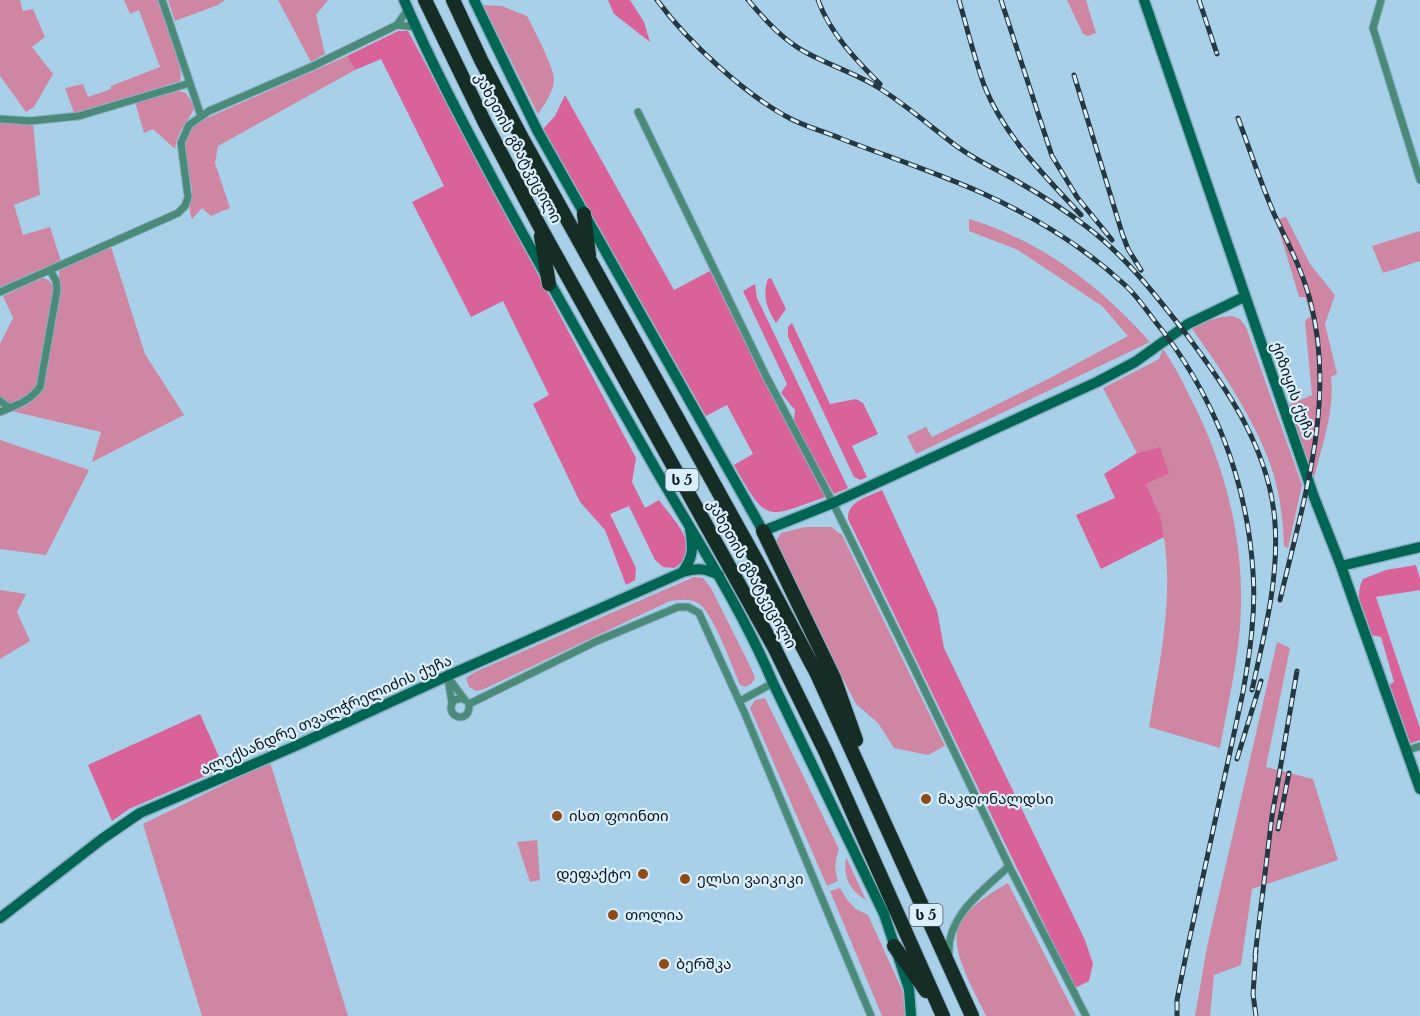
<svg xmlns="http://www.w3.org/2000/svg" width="1420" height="1016" viewBox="0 0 1420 1016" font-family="'Libre Baskerville','Noto Sans Georgian',serif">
	<rect width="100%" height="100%" fill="#a8d1e9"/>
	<path fill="#cf86a3" d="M0 0H20L23 11 33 9 45 37 32 47 53 74 34 107 26 112 0 76Z
		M124 0H159C165 17 185 65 180 81L96 108 74 113 65 88 83 84 88 97 111 89V86L160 67 139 10 130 14Z
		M168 0H225L218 5 175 21Z
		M278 0H328L316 15 325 54 311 62Z
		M1067 0H1086L1096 33 1088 36 1083 34Z
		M483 5 502 6 527 16C533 28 554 67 554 79 554 91 545 104 538 114Z
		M347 56 355 70 218 146 215 163 230 208 211 216 202 208 192 219C187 207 192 202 192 191 191 176 180 147 187 134 191 127 199 123 205 119Z
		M179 91 186 93 195 107C187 124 178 129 175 149L153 129 144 133 135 102Z
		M0 123H33L40 195 14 205 23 235 50 227 61 261 0 287Z
		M1286 217 1310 264 1335 295 1325 324 1337 374 1331 377C1335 411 1322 445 1314 478L1315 486 1286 406 1312 395 1305 321 1311 316 1305 297H1299L1276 220Z
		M969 219C1042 241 1100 286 1150 342L916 454 907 436 926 427 932 437 1050 378 1128 336 1102 306 1018 250 969 231Z
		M1420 231V261L1383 273 1372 246Z
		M111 247 145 354 184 415 92 462 101 432 11 411C21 408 32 404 38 394 48 378 61 290 59 270Z
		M41 278C49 278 51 283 55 289L36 386 30 395 12 405 0 397V344L13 318 3 296Z
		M1232 316 1240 319 1246 327 1302 485 1288 548 1284 546C1283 516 1279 485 1267 456 1251 414 1217 363 1190 326L1221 317Z
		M1163 349C1173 363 1181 378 1188 393 1223 459 1243 533 1241 608 1240 655 1228 702 1220 748L1149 727C1160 659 1177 586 1160 518 1157 506 1151 495 1146 484L1160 447 1137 453 1103 388 1159 359Z
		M0 440 89 470 46 555 0 549Z
		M805 527H831L842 535 945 746 928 755 894 748 878 723 856 704 774 545 781 533Z
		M694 577 703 578 711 588 751 668 755 678 751 684 745 687 740 685C732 666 713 612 698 603 689 598 679 600 670 601L484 689 476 691 469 687 466 678 475 672Z
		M0 590 26 594 17 612 30 641 0 659Z
		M1277 642 1290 648 1266 767 1313 779 1338 860 1252 889 1241 965 1214 975 1210 1016H1195L1207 947Z
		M765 698 839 849C835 861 834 869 838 881L827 886 750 708 755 700Z
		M270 762 348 1016H202L143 824Z
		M537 840 540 880 530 882 517 842Z
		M846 857 866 900C849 890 843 877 846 857Z
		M1008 883 1076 1016H986C976 994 945 944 961 921 972 904 991 893 1008 883Z
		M840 888 848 901 856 909 868 915 902 990 906 1016H882L830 891Z"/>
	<path fill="#d96298" d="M608 0H630L644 22 650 42 614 14Z
		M398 31H408L636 458 632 482 645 508 659 500C674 521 705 549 674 568L663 567 655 560 629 506 610 514 636 568 635 580 626 585 605 530 580 502 533 404 549 395 503 301 471 317 412 202 444 186 381 59 355 70 347 56Z
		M565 95 674 290 710 271 767 387 825 497C764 519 767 523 734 465L753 454 727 405 706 416 543 129 555 116Z
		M771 278 786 309 776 323C767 309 762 295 768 279Z
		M755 284 757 298 848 488 834 494 794 422 795 410 781 393 787 384 743 291Z
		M792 323 830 404 856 399 863 403 878 434 852 446 867 477 861 480 854 477 788 337V327Z
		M1160 447 1169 473 1146 484 1160 515 1164 537 1101 569 1076 515 1115 498 1104 474 1137 453Z
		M882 490 937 610 944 648 1085 940 1093 964 1089 981 1075 988 848 519C847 501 868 497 882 490Z
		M1416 565 1420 579V590L1376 597 1420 728V740L1409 744 1388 685 1394 682 1381 637 1371 635C1364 616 1353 598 1363 579L1386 570Z
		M200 714 224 768 129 809 112 821 88 765Z"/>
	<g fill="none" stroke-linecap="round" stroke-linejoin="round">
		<defs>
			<path id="street" d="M162 0 201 116
				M1381 0 1373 28 1420 180
				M397 25 416 27
				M638 112 766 376 833 503 913 666 1009 866 1086 1016
				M0 119 30 121 79 116 190 83
				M0 292 178 213 185 206 188 197 181 143 189 125 209 111 311 67 397 25 408 9
				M0 401 10 408
				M0 412C16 405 29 402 40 387L57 290 56 281 50 270
				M447 676 465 700
				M448 679 452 703
				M463 698 454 700C442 717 471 726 469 704
				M740 701 773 683
				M469 704 597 641 678 607H688L699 613 745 714 871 1016
				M1406 751 1420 746
				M949 955C946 916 983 891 1009 866"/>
			<path id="secondary" d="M404 0C431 63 463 123 495 183 547 279 601 373 655 468 696 539 741 607 773 683L884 914 909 989 911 1016
				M474 0 537 130 763 531 833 503 1097 382 1135 362 1188 324 1244 297
				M1144 0 1314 497 1341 566 1420 789
				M1341 566 1420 547
				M683 571C694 557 693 546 690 529
				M0 918 102 839 140 813 293 747 447 676 683 572C697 567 706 569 719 575"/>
			<path id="highway" d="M425 0 485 123 539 225 774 647 826 753 943 1016
				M453 0 481 60 523 140 759 565 817 674 972 1016
				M584 214 589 255
				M541 236 549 284
				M763 531 834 678 856 740
				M894 946 926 991"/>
		</defs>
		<use href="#street" stroke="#8bafc4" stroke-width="9"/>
		<use href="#secondary" stroke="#8bafc4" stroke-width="13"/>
		<use href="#highway" stroke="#8bafc4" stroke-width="16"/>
		<use href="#street" stroke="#4a8a79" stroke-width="7"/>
		<use href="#secondary" stroke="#006653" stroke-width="10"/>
		<use href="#highway" stroke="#162d26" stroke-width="14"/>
		<defs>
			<path id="rail" d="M657 0C687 41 745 95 791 119 807 127 825 132 842 139 889 157 937 173 982 193 1035 217 1083 246 1125 285 1136 295 1145 308 1154 320 1213 392 1247 479 1253 572 1256 612 1250 652 1243 692L1186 955 1177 1000V1016
				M748 0C765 20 784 41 807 53 831 66 857 74 879 88 906 105 930 126 955 145 975 160 998 170 1020 183 1043 196 1066 211 1087 227 1125 256 1154 293 1183 330 1226 387 1270 449 1275 523 1279 580 1264 635 1252 690
				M818 0C830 33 855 59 880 84
				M959 0C967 28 974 57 984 85 1004 136 1045 176 1081 215
				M1001 0 1052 156 1077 197 1112 240
				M1199 0 1217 54
				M1074 75 1122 233 1128 249 1141 270
				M1238 118C1250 150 1261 184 1275 216 1288 243 1302 270 1310 300 1337 401 1303 501 1280 600
				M1237 759 1261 681
				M1278 829 1289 773
				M1255 956 1272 816 1297 671
				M1256 1016 1253 994 1256 950"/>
		</defs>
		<use href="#rail" stroke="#243842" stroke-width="5"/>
		<use href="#rail" stroke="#daeffb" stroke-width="3" stroke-dasharray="9" stroke-linecap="butt"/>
	</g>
	<g fill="#8c4b17" stroke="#daeffb" stroke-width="2">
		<circle cx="926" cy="799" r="6"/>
		<circle cx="557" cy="816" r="6"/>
		<circle cx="643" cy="874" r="6"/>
		<circle cx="685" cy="879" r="6"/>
		<circle cx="613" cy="915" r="6"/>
		<circle cx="664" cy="964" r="6"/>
	</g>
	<g text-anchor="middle" stroke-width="4.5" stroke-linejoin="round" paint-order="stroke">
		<g fill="#daeffb" stroke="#465760" stroke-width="1.5">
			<rect x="665.5" y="469" width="33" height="22" rx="4.5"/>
			<rect x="909.5" y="904" width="33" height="22" rx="4.5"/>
		</g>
		<g font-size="14" font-weight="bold" fill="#07161e">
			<text x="682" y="485">ს 5</text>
			<text x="926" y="920">ს 5</text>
		</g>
		<g font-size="15" fill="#07161e" stroke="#daeffb">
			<text transform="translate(518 148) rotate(62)" y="5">კახეთის გზატკეცილი</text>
			<text transform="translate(1293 390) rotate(70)" y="5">ქიზიყის ქუჩა</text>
			<text transform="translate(752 574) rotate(61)" y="5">კახეთის გზატკეცილი</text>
			<text transform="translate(326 715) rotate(-24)" y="5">ალექსანდრე თვალჭრელიძის ქუჩა</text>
		</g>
		<g font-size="15" fill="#07161e" stroke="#daeffb" text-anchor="start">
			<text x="938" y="804">მაკდონალდსი</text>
			<text x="569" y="821">ისთ ფოინთი</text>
			<text x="631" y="879" text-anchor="end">დეფაქტო</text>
			<text x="697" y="884">ელსი ვაიკიკი</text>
			<text x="625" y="920">თოლია</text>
			<text x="676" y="969">ბერშკა</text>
		</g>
	</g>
</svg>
